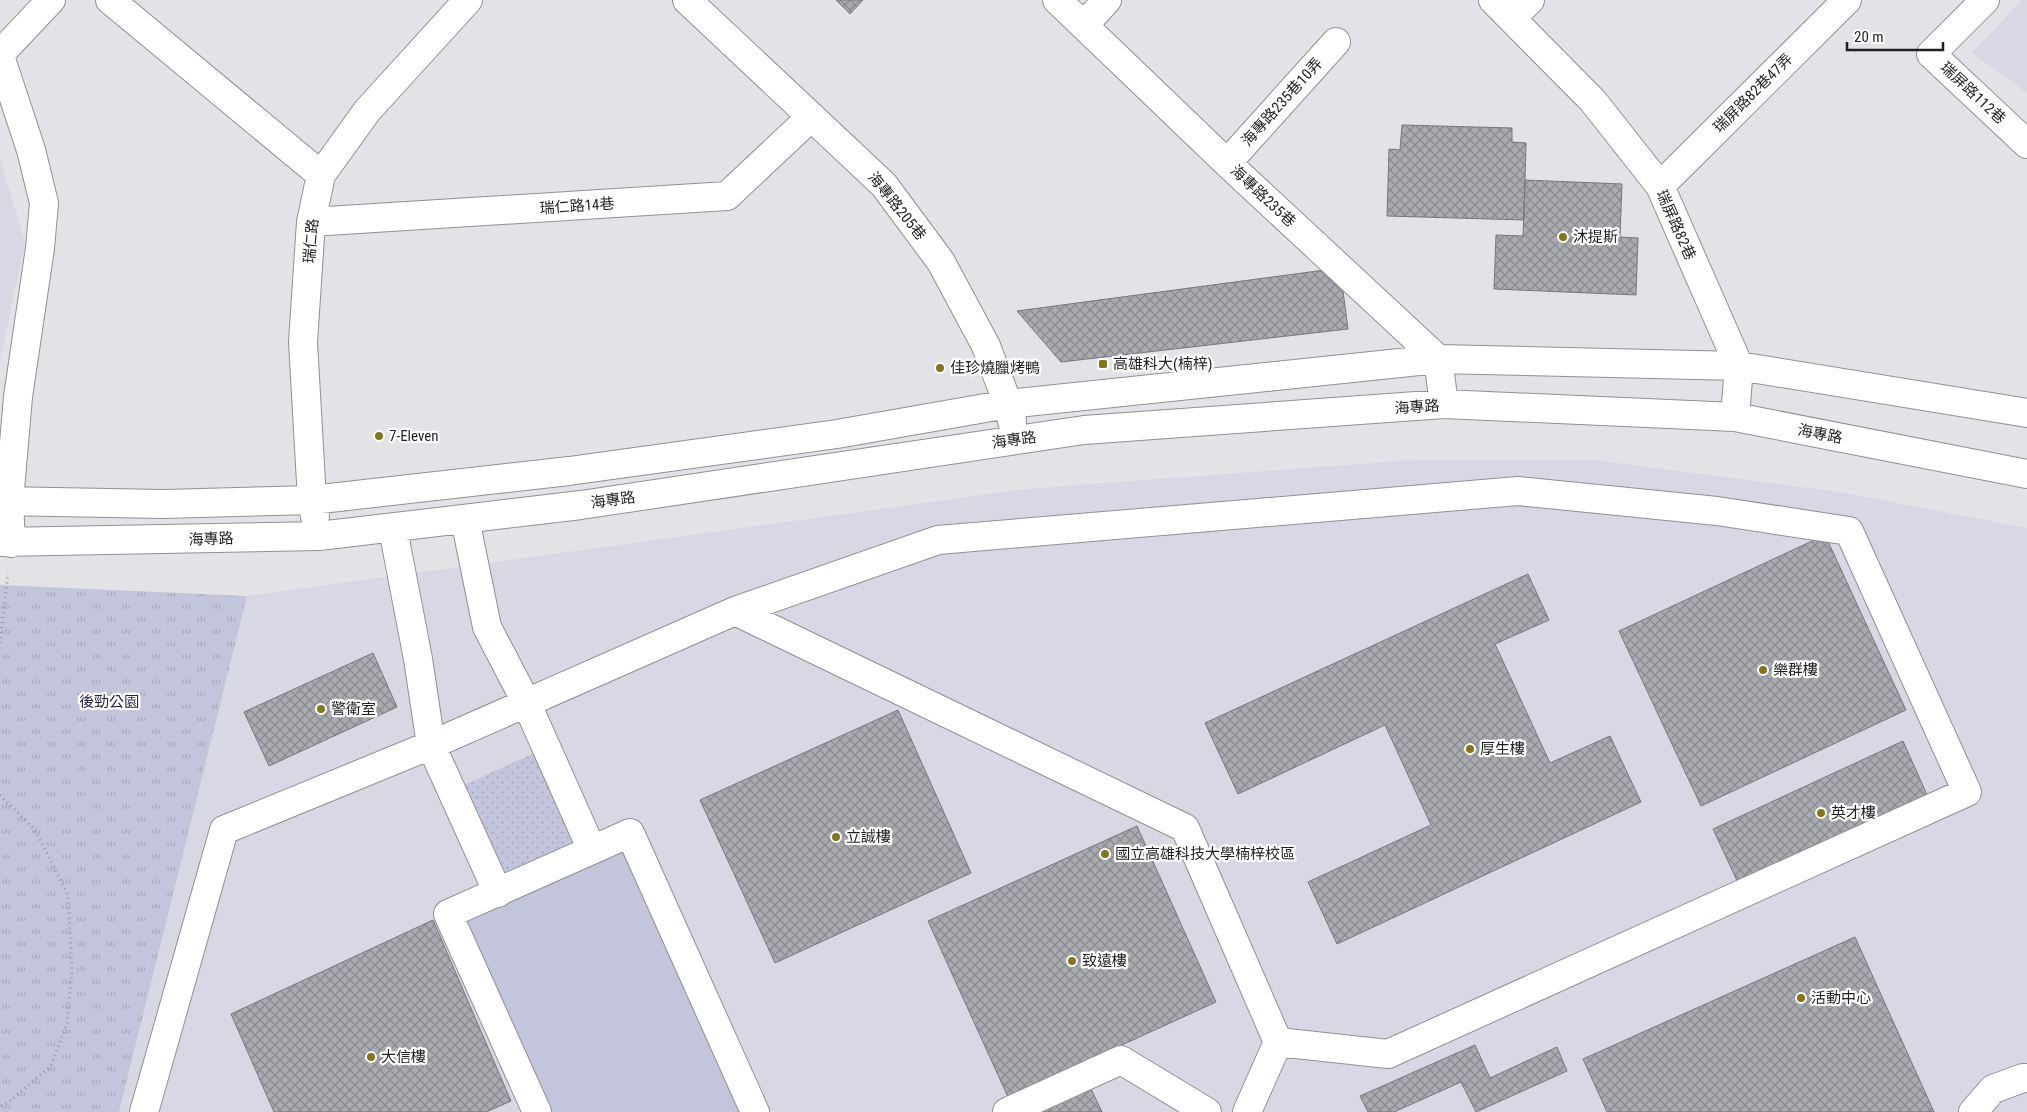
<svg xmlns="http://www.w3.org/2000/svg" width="2027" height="1112" viewBox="0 0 2027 1112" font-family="'Roboto Condensed','Noto Sans TC',sans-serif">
	<defs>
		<pattern id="park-tufts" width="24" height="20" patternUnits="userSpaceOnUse" patternTransform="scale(1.25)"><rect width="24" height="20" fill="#c3c5dc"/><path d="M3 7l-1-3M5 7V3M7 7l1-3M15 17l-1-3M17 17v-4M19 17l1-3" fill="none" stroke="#a7a9bc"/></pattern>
		<pattern id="garden-dots" width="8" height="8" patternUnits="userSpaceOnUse" patternTransform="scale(1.25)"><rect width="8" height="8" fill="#c3c5dc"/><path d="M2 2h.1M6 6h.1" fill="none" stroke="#a7a9bc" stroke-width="1.8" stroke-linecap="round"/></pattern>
		<pattern id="building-cross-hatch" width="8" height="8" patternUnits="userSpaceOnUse" patternTransform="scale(1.25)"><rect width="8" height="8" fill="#aaabb0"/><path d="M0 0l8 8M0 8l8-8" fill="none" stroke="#8a8b8f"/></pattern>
	</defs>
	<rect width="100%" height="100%" fill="#e2e2e7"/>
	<path fill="#d7d8e4" d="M2022 0H2027V93L1972 53Z
		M0 158 25 243 0 361Z
		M1412 460H1594L1840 492 2027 528V1112H119L247 596 1026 489Z"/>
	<path fill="#c3c5dc" d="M630 833 755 1112H537L448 914Z"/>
	<path fill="url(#park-tufts)" d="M0 585 247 596 119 1112H0Z"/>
	<path fill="url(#garden-dots)" d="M545 748 592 850 498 893 451 791Z"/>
	<path fill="url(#building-cross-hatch)" stroke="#77777c" d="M836 0H863L850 14Z
		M1402 125 1512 128V142L1526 143 1524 220 1387 216 1389 149 1400 150Z
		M1525 180 1622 184 1620 237 1638 238 1636 295 1494 289 1496 235 1523 236Z
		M1340 268 1348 329 1061 362 1017 311Z
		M1825 535 1906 710 1701 806 1619 631Z
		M1528 574 1549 620 1495 644 1550 763 1610 736 1641 802 1337 944 1308 882 1431 825 1385 725 1238 794 1205 723Z
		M373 653 397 707 269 766 244 712Z
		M898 710 971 873 775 963 700 800Z
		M1903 741 1928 797 1739 885 1713 829Z
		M1137 826 1216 1002 1008 1097 928 921Z
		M433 920 511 1101 486 1112H274L231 1014Z
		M1855 937 1934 1112H1607L1583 1059Z
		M1475 1045 1490 1078 1557 1047 1567 1071 1476 1112 1461 1082 1394 1112H1368L1360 1096Z
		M1091 1089 1102 1112H1040Z"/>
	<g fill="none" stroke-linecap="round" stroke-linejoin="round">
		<defs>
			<path id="minor" d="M110 0 321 175
				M687 0 884 185 941 262 986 346 1008 404 1012 421
				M1057 0 1227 163 1438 359 1444 404
				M1493 0 1593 101 1660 186 1739 366 1735 417
				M1985 0 1931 54 2027 144
				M1512 18 1530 0
				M1084 25 1107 0
				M0 54 51 0
				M0 56 31 150 44 203 40 248 18 397 9 501 11 543
				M1227 163 1336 42
				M1660 186 1847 0
				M311 222 727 196 811 117
				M0 501 164 504 312 500 569 471 837 434 1008 404 1438 359 1739 366 2027 413
				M315 517 312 500 303 342 311 222 321 175 367 111 468 0
				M465 519 487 627 526 702 592 850
				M393 529 418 659 431 745 498 893
				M0 542 319 536 581 505 1084 430 1444 404 1735 417 2027 474
				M735 611 938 540 1518 491 1717 511 1849 531 1967 792 1388 1054 1278 1042
				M144 1112 224 830 431 745 735 611 1185 828 1278 1042 1247 1112
				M537 1112 448 914 630 833 755 1112
				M1007 1112 1121 1060 1207 1112
				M1973 1112 1993 1089 2023 1078H2027"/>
		</defs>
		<use href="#minor" stroke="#909095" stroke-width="30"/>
		<path stroke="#9a9a9d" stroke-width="3" stroke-dasharray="1 4" stroke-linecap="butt" d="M0 643 8 573
			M0 795 35 830 68 895 72 971 67 1023 51 1066 9 1102 0 1106"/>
		<use href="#minor" stroke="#fff" stroke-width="28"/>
	</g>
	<g fill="#83771b" stroke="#fff" stroke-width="2">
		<circle cx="1563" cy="237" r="5"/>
		<rect x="1098" y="359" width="10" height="10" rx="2.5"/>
		<circle cx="940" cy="368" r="5"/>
		<circle cx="379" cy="436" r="5"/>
		<circle cx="1763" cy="670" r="5"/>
		<circle cx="321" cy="709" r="5"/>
		<circle cx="1470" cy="749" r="5"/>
		<circle cx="1821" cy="813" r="5"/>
		<circle cx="836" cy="837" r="5"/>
		<circle cx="1105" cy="854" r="5"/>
		<circle cx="1072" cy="961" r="5"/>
		<circle cx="1801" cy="998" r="5"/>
		<circle cx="371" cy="1057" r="5"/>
	</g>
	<g text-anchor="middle" stroke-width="4.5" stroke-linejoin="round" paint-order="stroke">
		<g font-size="15" fill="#1f1f21" stroke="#fff">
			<text transform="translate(1753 93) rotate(-45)" y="5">瑞屏路82巷47弄</text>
			<text transform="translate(1973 93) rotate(43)" y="5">瑞屏路112巷</text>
			<text transform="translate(1282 102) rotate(-48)" y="5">海專路235巷10弄</text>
			<text transform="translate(1263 196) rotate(43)" y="5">海專路235巷</text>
			<text transform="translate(577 206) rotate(-4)" y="5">瑞仁路14巷</text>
			<text transform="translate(897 206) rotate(51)" y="5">海專路205巷</text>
			<text transform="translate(1676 225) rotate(66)" y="5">瑞屏路82巷</text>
			<text transform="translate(311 241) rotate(-85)" y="5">瑞仁路</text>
			<text transform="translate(1417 407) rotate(-4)" y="5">海專路</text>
			<text transform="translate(1820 434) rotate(11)" y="5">海專路</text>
			<text transform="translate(1014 440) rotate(-8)" y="5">海專路</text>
			<text transform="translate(613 500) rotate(-8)" y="5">海專路</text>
			<text transform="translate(211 539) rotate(-2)" y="5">海專路</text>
		</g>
		<g font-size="15" fill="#1f1f21" stroke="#fff" text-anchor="start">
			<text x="1573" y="242">沐提斯</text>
			<text x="1113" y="369">高雄科大(楠梓)</text>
			<text x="950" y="373">佳珍燒臘烤鴨</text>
			<text x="389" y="441">7-Eleven</text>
			<text x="1773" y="675">樂群樓</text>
			<text x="331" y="714">警衛室</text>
			<text x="1480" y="754">厚生樓</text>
			<text x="1831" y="818">英才樓</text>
			<text x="846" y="842">立誠樓</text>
			<text x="1115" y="859">國立高雄科技大學楠梓校區</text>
			<text x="1082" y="966">致遠樓</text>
			<text x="1811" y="1003">活動中心</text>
			<text x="381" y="1062">大信樓</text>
		</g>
		<g font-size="15" fill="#24224f" stroke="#fff">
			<text x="109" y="707">後勁公園</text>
		</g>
	</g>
	<path d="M1847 42v8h96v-8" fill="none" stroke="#1f1f21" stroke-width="2.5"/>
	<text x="1854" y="42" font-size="15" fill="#1f1f21" stroke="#ffffff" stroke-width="4" paint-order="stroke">20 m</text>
</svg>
